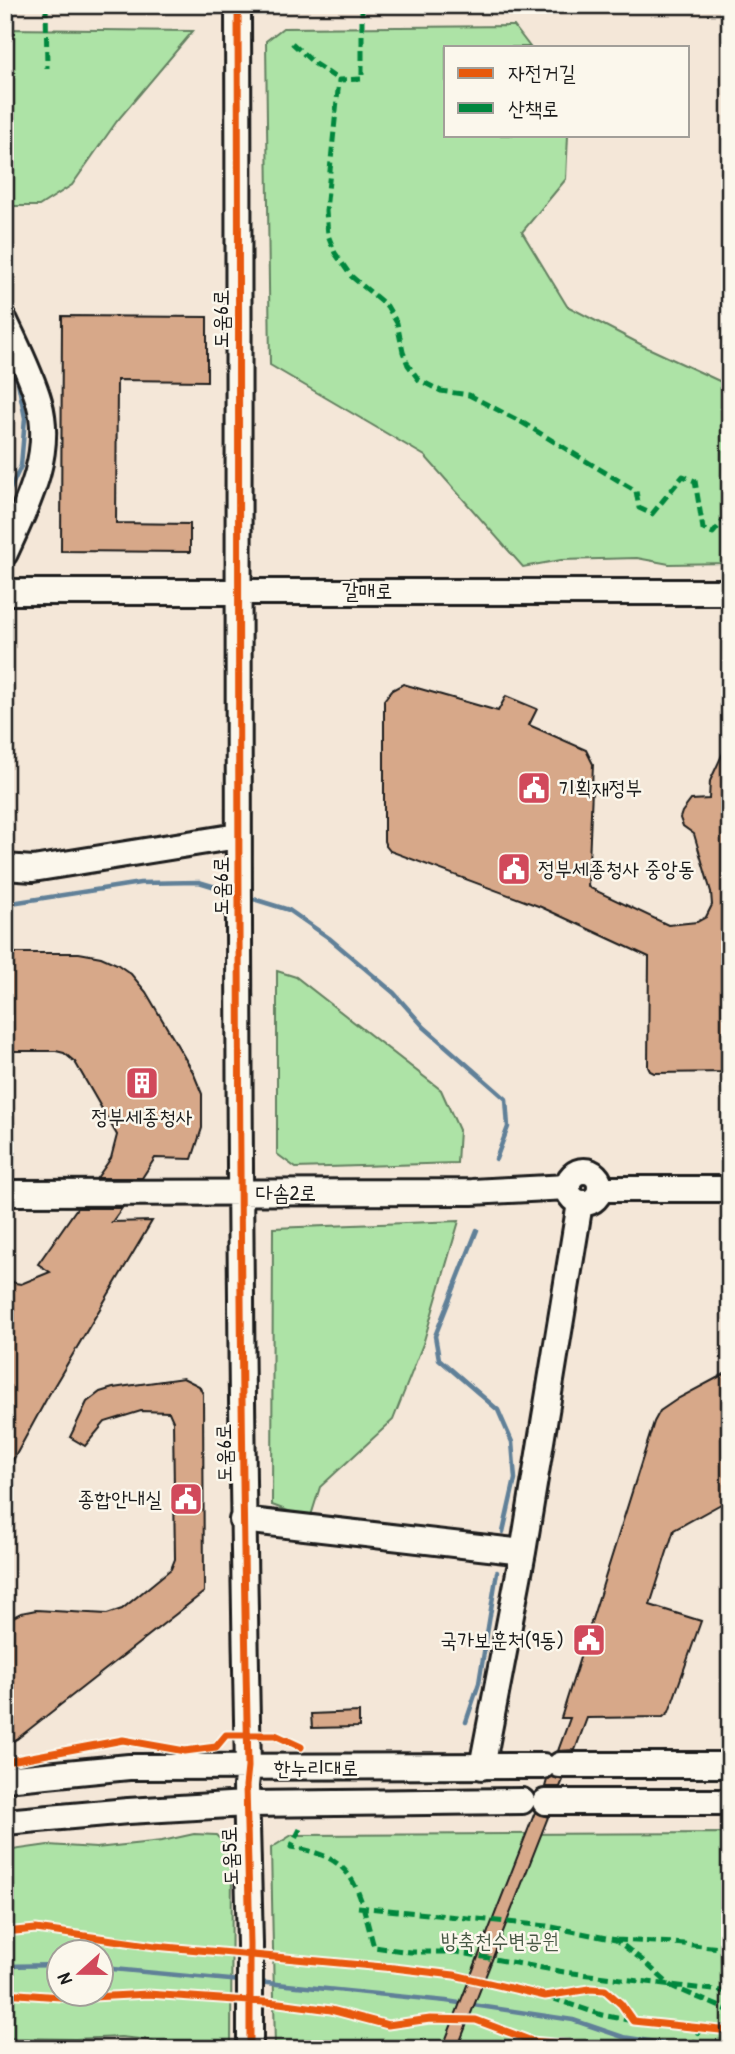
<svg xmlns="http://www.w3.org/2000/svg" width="735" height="2054" viewBox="0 0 735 2054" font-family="'Patrick Hand','Poor Story',sans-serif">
	<rect width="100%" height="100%" fill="#f4e7d8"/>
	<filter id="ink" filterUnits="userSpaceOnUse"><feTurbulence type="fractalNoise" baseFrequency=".0143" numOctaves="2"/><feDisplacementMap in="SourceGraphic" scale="14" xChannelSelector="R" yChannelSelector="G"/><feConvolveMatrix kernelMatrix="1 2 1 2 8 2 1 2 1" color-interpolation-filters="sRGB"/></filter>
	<g filter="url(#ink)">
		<path fill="#ade3a6" stroke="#648061" stroke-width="2" fill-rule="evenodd" d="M514 26 530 47H446V135H568L566 179 522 232 567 306 646 347 730 386V563L669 564 637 558 561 560 523 567 425 456 270 365 266 41 283 28Z
			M5 29 193 31 117 121 72 185 39 206H5Z
			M277 971 296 977 441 1090 459 1130 457 1163 296 1168 277 1154Z
			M459 1221 423 1344 393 1420 320 1487 310 1519 272 1505 273 1228Z
			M730 1833V2049H275L271 1848 292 1835Z
			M194 1834 216 1835 232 1851 231 2049H177L148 2040 121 2037 75 2039 5 2038V1851L48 1845 96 1848 162 1841ZM102 1952V1994H60V1952Z"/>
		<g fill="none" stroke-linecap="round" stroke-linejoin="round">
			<path stroke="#608098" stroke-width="4.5" d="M5 359 18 382 25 418 21 466 5 500
				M247 897 289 910 329 938 394 993 424 1027 506 1099 508 1127 496 1159
				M5 904 140 883 199 882 232 892
				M477 1230 435 1336 439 1359 498 1410 512 1442 515 1479 503 1532
				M466 1722 479 1683 497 1572
				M5 1966 60 1965
				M102 1968 241 1981
				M257 1982 446 2001 573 2020 623 2037 687 2047 730 2048"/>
		</g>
		<path fill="#d7a889" stroke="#1c1c1c" stroke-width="2" d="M62 316 207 317V381L117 380 116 523 190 524V552L61 551Z
			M403 684 498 711 506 696 537 709 529 725 586 750 593 764 588 887 668 925 697 922 706 917 712 905 711 892 694 834 683 826 680 818 682 812 691 800 709 799 710 781 730 738V1072L654 1073 650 1071 648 1067 649 957 541 907 390 851 386 846 384 841V700L392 690Z
			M5 953H79L101 957 117 964 131 974 146 992 193 1072 202 1094V1128L192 1159 155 1158 142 1178H97L111 1158 117 1135 75 1062 64 1053 56 1051H5Z
			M77 1208H122L112 1222 152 1221 47 1398 5 1475V1277L15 1283 21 1284 50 1272 38 1264Z
			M730 1371V1499L674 1530 650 1605 701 1621 669 1712 663 1717 587 1718 575 1750 558 1751 570 1718H561L654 1422 660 1411 679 1398Z
			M183 1378 199 1386 203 1394 204 1592 17 1739 5 1745V1621L21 1613 36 1610 107 1614 122 1609 171 1569 175 1559 173 1421 169 1412 141 1411 105 1422 85 1446 70 1437 87 1402 100 1392 113 1388Z
			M359 1712V1727L312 1728 311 1714Z
			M552 1777 563 1780 560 1787H545L547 1780Z
			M535 1812 548 1817 457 2049H442Z"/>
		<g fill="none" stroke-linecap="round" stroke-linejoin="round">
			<defs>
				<path id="minor" d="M238 5C240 593 235 1180 248 1767L246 1786 250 1944V2049
					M5 321C17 347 31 374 39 402 54 455 26 507 5 553
					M5 592H730
					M5 867 33 869 238 836
					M568 1187a16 16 0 1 1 32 0a16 16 0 1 1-32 0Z
					M600 1189H730
					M5 1193 472 1192 568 1187
					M242 1520 523 1552
					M560 1765H730
					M482 1767 523 1552 580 1203
					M5 1779 129 1767 543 1766
					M545 1802H730
					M5 1822 128 1811 246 1804 522 1801"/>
			</defs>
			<use href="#minor" stroke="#1c1c1c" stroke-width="30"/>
			<use href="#minor" stroke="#fbf7ec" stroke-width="24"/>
			<path stroke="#00873e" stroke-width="5" stroke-dasharray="10 5" stroke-linecap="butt" d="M46 5 47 68
				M362 5V79L339 80 326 211 328 235 335 253 351 276 387 306 397 323 403 352 408 365 419 380 441 391 469 395 523 423 636 491 639 508 652 514 683 476 695 481 703 529 713 533 730 513
				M292 43 315 64 339 80
				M300 1829 291 1847C358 1857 358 1890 374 1947L410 1952H456L564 1972 730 1992
				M358 1907 547 1926 616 1940 641 1959 671 1986 730 2011
				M616 1940 674 1943 730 1949
				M551 1998 602 2015 633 2021
				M693 2049 700 2027"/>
			<defs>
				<path id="cycleway" d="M238 5C240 593 235 1180 248 1767L246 1786 250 1944V2049
					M5 1762 123 1740 185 1751 216 1747 226 1735H275L301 1747
					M5 1932 36 1929 155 1946 394 1968 454 1975 545 1996 590 1989 605 1990 621 2004 633 2021 730 2031
					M5 1993 74 1998 148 1994 279 2003 331 2010 388 2025 430 2019 476 2020 532 2041 584 2046 591 2049"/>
			</defs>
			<use href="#cycleway" stroke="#fbf7ec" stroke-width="11"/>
			<use href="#cycleway" stroke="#e8590c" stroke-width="7"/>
		</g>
	</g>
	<defs>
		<symbol id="civic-square" viewBox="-11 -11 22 22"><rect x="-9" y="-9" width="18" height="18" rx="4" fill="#d1495b" stroke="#fbf7ec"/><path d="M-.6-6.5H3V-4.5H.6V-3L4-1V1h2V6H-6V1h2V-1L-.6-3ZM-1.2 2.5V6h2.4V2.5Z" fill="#fff"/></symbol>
		<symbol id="building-square" viewBox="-11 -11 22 22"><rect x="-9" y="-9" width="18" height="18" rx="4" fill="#d1495b" stroke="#fbf7ec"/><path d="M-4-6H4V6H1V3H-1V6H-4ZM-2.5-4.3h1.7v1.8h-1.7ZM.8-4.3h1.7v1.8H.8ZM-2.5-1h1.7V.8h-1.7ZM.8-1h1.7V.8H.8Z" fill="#fff"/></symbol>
	</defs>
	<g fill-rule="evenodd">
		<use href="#civic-square" x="515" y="769" width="38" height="38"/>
		<use href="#civic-square" x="495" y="850" width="38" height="38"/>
		<use href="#building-square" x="123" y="1064" width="38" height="38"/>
		<use href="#civic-square" x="167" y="1480" width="38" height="38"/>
		<use href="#civic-square" x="570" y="1621" width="38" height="38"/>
	</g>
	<g text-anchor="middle" stroke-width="5" stroke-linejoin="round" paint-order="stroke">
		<g font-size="21" fill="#1c1c1c" stroke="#fbf7ec">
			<text transform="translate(221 319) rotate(-90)" y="7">도움6로</text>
			<text x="367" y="598">갈매로</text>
			<text transform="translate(221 886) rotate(-90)" y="7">도움6로</text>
			<text x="286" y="1200">다솜2로</text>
			<text transform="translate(224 1453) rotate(-91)" y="7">도움6로</text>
			<text x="316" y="1775">한누리대로</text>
			<text transform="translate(230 1856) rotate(-92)" y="7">도움5로</text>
		</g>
		<g font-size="21" fill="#1c1c1c" stroke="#fbf7ec" text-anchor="start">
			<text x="558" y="795">기획재정부</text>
			<text x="538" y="876">정부세종청사 중앙동</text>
			<text x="142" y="1124" text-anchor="middle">정부세종청사</text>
			<text x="162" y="1506" text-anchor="end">종합안내실</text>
			<text x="564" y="1647" text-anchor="end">국가보훈처(9동)</text>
		</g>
		<g font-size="21" fill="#485845" stroke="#fbf7ec">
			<text x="500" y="1948">방축천수변공원</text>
		</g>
	</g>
	<rect width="735" height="2054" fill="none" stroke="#fbf7ec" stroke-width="28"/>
	<rect x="14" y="14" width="707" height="2026" fill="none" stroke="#1c1c1c" stroke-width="2.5" filter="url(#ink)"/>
	<rect x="444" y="46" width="245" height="91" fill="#fbf7ec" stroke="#a29f99" stroke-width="2"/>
	<rect x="458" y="68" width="35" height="10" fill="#e8590c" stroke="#a29f99" stroke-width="2"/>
	<text x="508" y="80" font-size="21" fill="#1c1c1c">자전거길</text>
	<rect x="458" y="103" width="35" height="10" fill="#00873e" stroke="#a29f99" stroke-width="2"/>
	<text x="508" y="116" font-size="21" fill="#1c1c1c">산책로</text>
	<g transform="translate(80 1973) rotate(249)"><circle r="33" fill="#fbf7ec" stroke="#a29f99" stroke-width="2"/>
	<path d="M0-5L12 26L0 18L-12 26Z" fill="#d1495b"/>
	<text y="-10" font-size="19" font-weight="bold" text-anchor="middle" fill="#1c1c1c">N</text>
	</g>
</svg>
